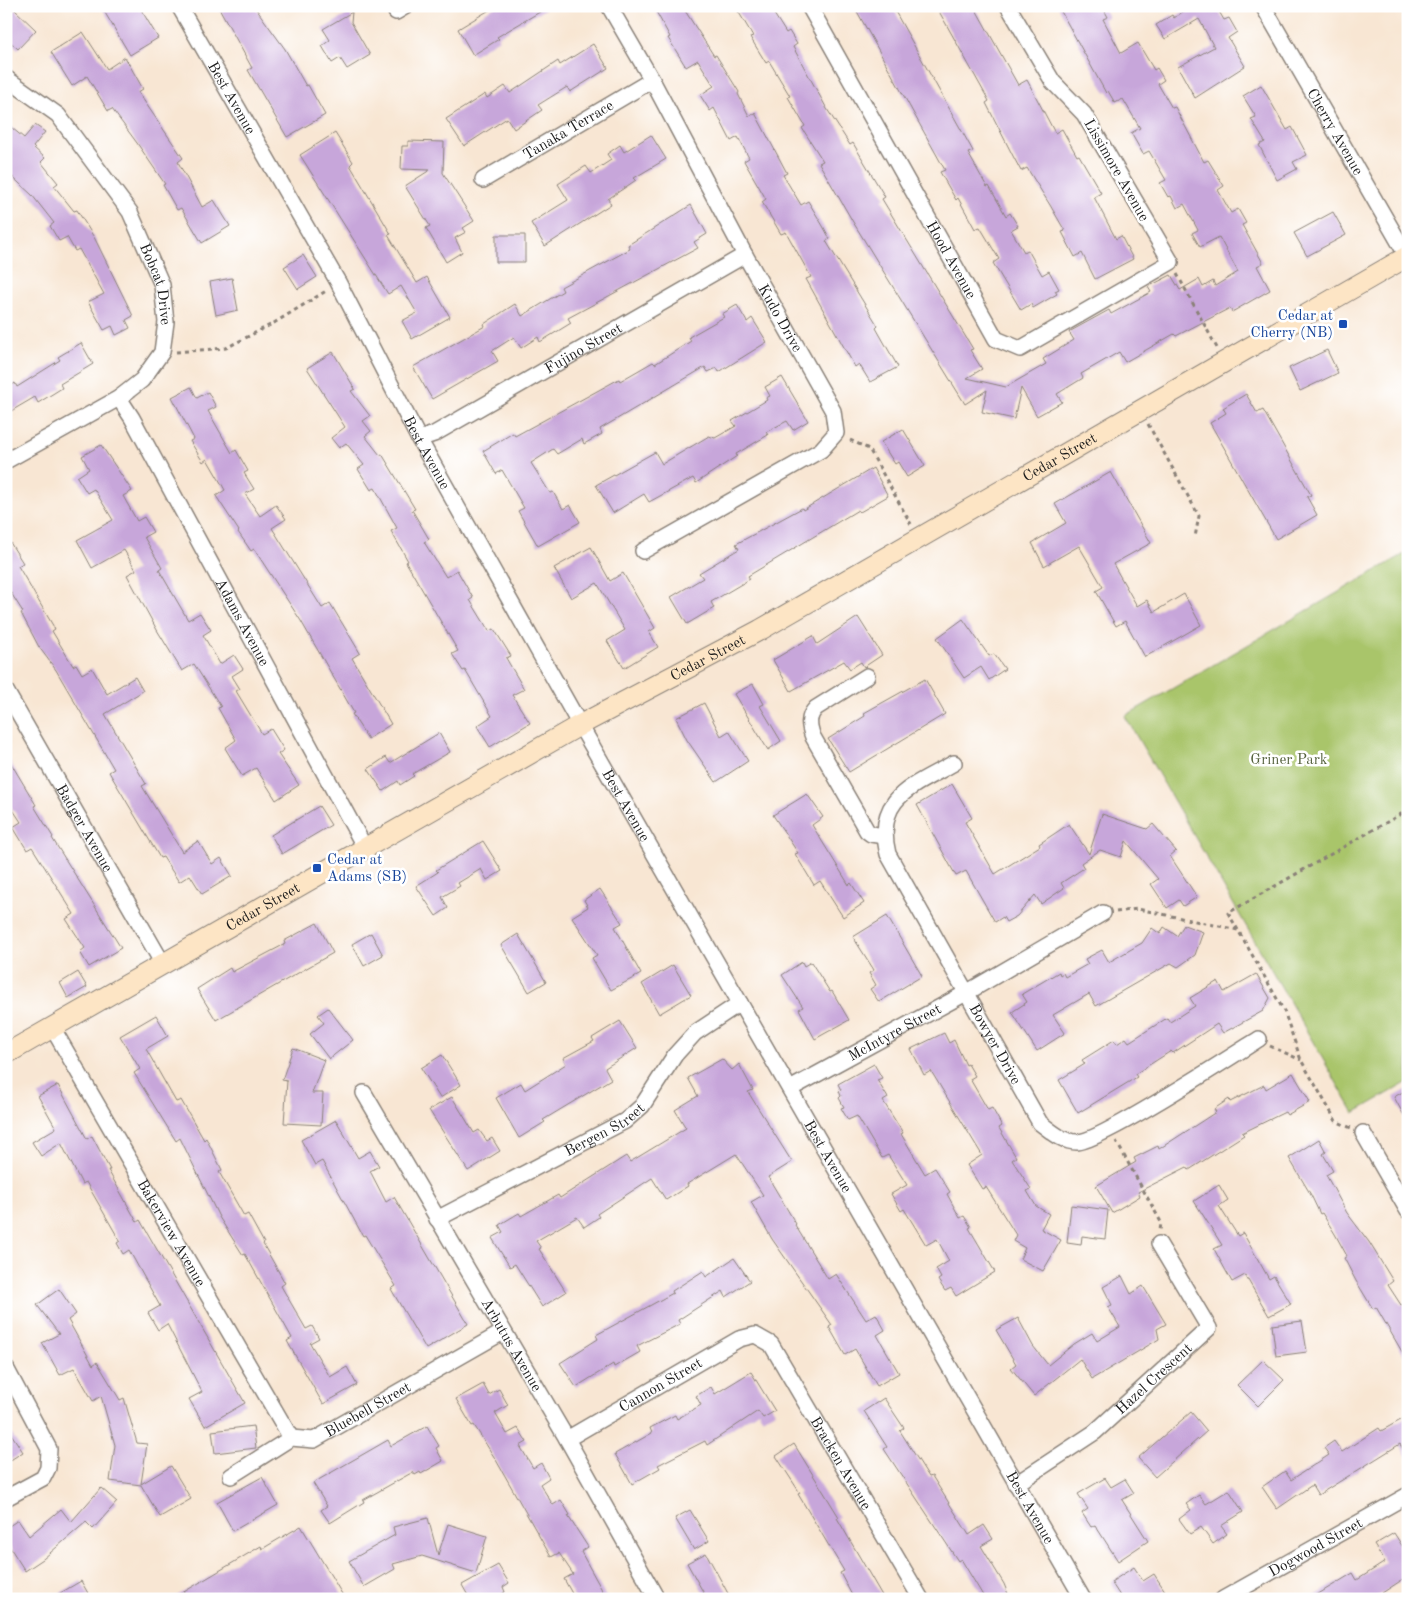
<svg xmlns="http://www.w3.org/2000/svg" width="1414" height="1605" viewBox="0 0 1414 1605" font-family="'Old Standard TT',serif">
	<rect width="100%" height="100%" fill="#fff"/>
	<filter id="ink" filterUnits="userSpaceOnUse"><feTurbulence type="fractalNoise" baseFrequency=".02" numOctaves="2"/><feDisplacementMap in="SourceGraphic" scale="10" xChannelSelector="R" yChannelSelector="G"/><feConvolveMatrix kernelMatrix="1 2 1 2 8 2 1 2 1" color-interpolation-filters="sRGB"/></filter>
	<filter id="wash" filterUnits="userSpaceOnUse"><feTurbulence type="fractalNoise" baseFrequency=".0096" numOctaves="4" result="noise"/><feDisplacementMap in="SourceGraphic" scale="20" xChannelSelector="R" yChannelSelector="G"/><feGaussianBlur stdDeviation="1.12" result="paint"/><feColorMatrix in="noise" values="0 0 0 0 0 0 0 0 0 0 0 0 0 0 0 0 0 1.4 0 .05"/><feComposite in="paint" operator="in"/></filter>
	<g filter="url(#wash)">
		<rect width="100%" height="100%" fill="#f8e6d3"/>
		<path fill="#a9c56b" stroke="#627044" d="M1408 552V1082L1354 1113 1125 716Z"/>
		<g id="blocks">
			<path fill="#c7a6da" d="M101 6H139L158 38 130 55Z
				M218 6H254L285 49 306 86 308 85 325 115 287 137 248 70 252 68Z
				M496 6H550L497 37 499 39 473 55 458 29Z
				M653 6H682L714 56 716 55 739 92 738 94 749 116 755 113 787 173 783 175 801 205 808 201 823 226 830 239 826 241 878 326 876 328 898 367 870 382 859 364 855 367 806 279 811 277 786 232 781 234 762 202 766 199 744 161 749 158 738 137 731 141 714 108 710 111 700 95 714 86 698 60 686 67 668 38 670 37Z
				M735 6H769L786 33 789 31 797 44 793 47 827 109 850 145 853 143 885 197 882 199 973 349 970 350 982 369 967 378 1006 387 1046 364 1043 359 1074 340 1069 332 1109 310 1111 314 1151 292 1148 287 1171 275 1180 290 1199 279 1203 287 1213 281 1215 286 1238 272 1219 237 1200 247 1192 233 1198 230 1184 204 1177 208 1171 196 1168 197 1160 183 1166 180 1149 151 1143 154 1131 133 1140 128 1123 99 1115 103 1108 91 1106 93 1058 6H1102L1108 17 1103 19 1121 53 1138 43 1154 70 1157 68 1164 80 1158 84 1172 108 1175 107 1204 162 1208 160 1224 186 1218 190 1231 213 1238 209 1246 223 1242 225 1263 263 1257 266 1270 290 1232 312 1230 308 1176 336 1174 334 1125 362 1119 352 1081 374 1083 378 1057 394 1062 402 1037 416 1021 388 1014 419 982 412 987 390 965 404 853 222 819 163 823 161 802 128 805 126 788 97 790 96 769 61 766 63 750 37 753 36Z
				M854 6H892L973 151 968 153 987 187 989 186 1006 216 1010 213 1018 226 1011 230 1024 252 1028 250 1042 275 1049 271 1059 289 1055 291 1057 294 1033 308 1031 304 1021 310 993 263 999 259 980 227 975 229 958 198 956 200 940 172 945 170Z
				M936 6H974L1018 85 1027 80 1055 133 1062 129 1077 156 1079 155 1101 193 1094 197 1116 239 1121 236 1133 259 1095 279 1082 253 1075 257 1062 232 1065 231 1050 205 1027 168 1021 171 1013 156 986 103 989 101Z
				M1191 6H1220L1217 8 1224 20 1229 18 1237 32 1228 38 1245 66 1195 98 1178 67 1214 47 1199 19 1165 39 1156 25 1172 15 1174 18Z
				M13 8 36 30 18 49 6 38V15Z
				M352 12 351 22 370 55 347 69 340 58 332 63 322 46 330 40 323 29Z
				M83 32 107 69 125 57 143 89 138 92 183 158 178 162 202 207 214 200 230 226 202 243 181 208 177 210 163 185 165 184 137 143 112 109 108 111 87 76 72 86 51 52Z
				M593 44 608 68 570 92 567 87 538 105 542 110 514 129 507 118 464 146 446 119 485 94 487 98 505 86 510 93 558 61 560 65Z
				M1261 85 1287 130 1292 127 1307 155 1293 162 1297 169 1277 180 1259 145 1265 142 1251 119 1256 117 1243 96Z
				M6 123 24 138 35 125 45 132 33 147 45 158 41 162 58 183 54 186 74 211 77 210 95 239 133 316 126 320 130 328 116 335 112 326 104 330 88 302 104 294 79 249 75 251 67 237 59 241 50 226 54 223 32 195 6 171Z
				M335 133 353 162 350 165 391 234 388 235 417 283 427 277 450 317 412 339 402 321 417 313 401 286 388 294 300 155Z
				M651 135 666 159 634 178 636 180 608 199 611 204 545 246 531 223 568 200 558 184 586 166 591 173 611 160 607 154 620 145 624 152Z
				M408 141 444 142 443 173 474 221 463 228 466 232 455 238 462 252 446 262 426 228 430 226 405 186 430 170 401 169 402 146H408Z
				M691 205 707 234 694 242 698 248 568 318 571 323 540 342 538 337 521 348 514 337 492 351 498 361 432 399 413 367 485 326 484 324 515 304 522 316 563 291 561 287 630 249 628 245Z
				M1333 212 1346 235 1307 256 1294 233Z
				M496 235H525V262H496Z
				M303 255 317 277 298 289 284 267Z
				M232 278 238 310 216 315 210 282Z
				M737 305 747 322 752 318 767 342 719 372 717 368 708 372 705 367 600 429 602 434 584 444 582 439 557 454 553 449 531 463 550 493 553 492 563 509 570 505 580 522 538 546 518 511 524 508 502 470 496 474 483 451 513 433 515 436 619 379 620 381 653 362 655 364 691 341 689 337 724 317 722 314Z
				M81 343 93 364 60 384 62 388 38 403 35 397 6 414V389L15 383 17 387 60 360 58 357Z
				M1327 350 1338 373 1300 391 1289 368Z
				M333 352 355 389 351 391 370 416 363 421 371 431 365 436 380 455 382 454 415 509 412 510 429 539 424 542 446 577 457 570 473 598 470 600 489 631 494 629 511 656 506 658 524 689 512 695 530 723 490 747 477 726 492 716 465 670 463 671 452 654 458 651 406 562 408 561 391 531 397 528 375 488 371 490 358 469 364 465 346 443 339 448 331 438 345 427 307 368Z
				M782 377 808 421 793 430 787 421 766 432 768 435 736 454 737 456 696 483 693 478 649 502 644 494 613 513 596 485 655 452 662 464 709 436 715 438 736 426 732 421 767 400 766 398 770 396 765 387Z
				M191 387 197 398 208 392 216 407 208 411 232 453 236 450 248 471 244 473 254 489 245 494 260 516 276 505 286 519 272 528 322 608 330 603 360 653 352 658 391 724 368 739 352 714 354 713 301 621 254 549 251 551 238 532 239 531 216 496 225 490 207 459 203 462 190 441 194 439 172 397Z
				M1246 394 1257 413 1263 410 1311 495 1307 497 1317 515 1276 539 1210 423 1226 413 1223 408Z
				M903 429 925 466 907 477 898 462 895 464 881 442Z
				M101 445 132 491 123 496 137 521 144 517 153 532 144 537 162 568 159 570 188 620 200 613 211 630 203 635 220 664 234 655 243 669 232 676 240 689 236 691 262 734 271 729 284 750 278 754 299 785 276 800 256 768 242 776 225 748 236 740 218 708 221 707 194 664 182 671 157 630 127 575 136 570 124 550 92 568 77 540 113 520 94 489 87 493 77 477 89 469 82 456Z
				M873 468 888 496 860 512 858 510 748 576 750 579 711 602 714 608 687 624 671 597 703 578 699 573 739 549 736 544 802 508 803 510Z
				M1111 472 1151 543 1113 564 1137 606 1147 600 1154 612 1184 594 1201 625 1145 657 1125 621 1116 626 1096 591 1103 587 1079 546 1044 566 1032 543 1066 523 1055 504Z
				M6 536 23 563 18 566 55 629 52 631 73 666 76 664 82 674 92 668 107 694 135 677 143 691 105 714 146 784 142 786 182 852 198 841 212 864 221 858 232 876 202 894 190 875 179 882 163 857 160 858 109 772 114 769 56 670 39 647 21 613 23 612 6 585Z
				M591 547 610 581 623 573 655 628 649 632 658 647 624 668 607 641 625 630 597 583 571 598 554 568Z
				M858 617 882 655 864 667 861 662 850 669 844 661 791 691 773 660 813 636 817 644Z
				M963 619 989 656 994 654 1005 669 989 680 981 667 964 678 937 638Z
				M925 679 945 714 849 772 828 739 865 716 864 713Z
				M753 684 764 704 760 706 781 741 768 750 734 694Z
				M704 703 721 736 729 731 748 761 716 782 687 740 676 718Z
				M439 733 450 752 412 774 414 776 400 785 398 781 383 791 368 769 386 757 390 763Z
				M6 755 36 805 34 806 53 837 52 838 121 948 89 967 80 952 85 948 66 919 74 914 32 847 27 850 13 827 21 822 6 799Z
				M952 784 972 818 965 822 995 874 1040 846 1039 844 1069 824 1089 854 1102 814 1147 829 1153 824 1176 851 1170 856 1197 897 1183 906 1179 900 1167 908 1151 884 1158 879 1126 841 1121 857 1100 850 1081 863 1084 868 1061 883 1064 888 1041 904 1035 895 1017 916 1006 922 1003 917 995 922 966 871 956 876 917 805Z
				M807 794 823 817 812 825 849 885 851 883 864 903 843 917 820 881 814 885 795 854 798 853 773 815Z
				M319 806 331 825 282 854 271 835Z
				M483 841 502 871 487 880 481 869 458 883 460 886 442 897 448 908 436 916 416 886 438 872 436 870Z
				M600 889 622 923 615 927 641 974 611 990 592 958 597 955 572 917 588 907 584 900Z
				M887 916 922 976 879 1002 870 989 876 985 869 973 874 970 853 937Z
				M317 923 333 953 216 1020 197 989 230 968 232 972 285 944 284 941Z
				M1184 925 1203 932 1195 955 1178 967 1171 963 1096 1006 1089 994 1053 1015 1065 1033 1037 1051 1012 1012 1027 1002 1022 994 1059 972 1060 975 1063 973 1065 977 1088 964 1085 959 1102 950 1109 962 1142 943 1152 928 1160 934 1164 927 1177 936Z
				M371 933 383 955 364 966 352 944Z
				M518 934 546 982 529 992 501 945Z
				M802 962 804 966 811 962 830 992 832 991 849 1020 815 1039 799 1009 803 1007 782 975Z
				M673 965 691 995 659 1014 642 984Z
				M78 972 87 987 68 998 60 983Z
				M1256 974 1270 998 1263 1011 1223 1033 1217 1024 1173 1053 1171 1051 1135 1074 1137 1077 1078 1113 1059 1080 1085 1064 1082 1060 1114 1040 1117 1044 1126 1038 1129 1042 1167 1018 1170 1022 1195 1006 1190 998 1218 981 1224 992Z
				M328 1008 353 1040 329 1059 310 1034 324 1023 318 1015Z
				M156 1015 168 1036 146 1049 176 1102 181 1100 204 1140 206 1138 222 1170 219 1172 244 1216 248 1214 264 1243 263 1244 285 1283 281 1286 306 1329 312 1326 319 1338 310 1343 330 1377 347 1367 357 1385 323 1404 287 1341 292 1338 245 1254 243 1255 219 1217 180 1138 176 1141 134 1073 140 1069 120 1036Z
				M620 1021 637 1048 605 1068 611 1079 543 1120 545 1122 519 1138 496 1098 521 1083 525 1090 566 1064 563 1058 594 1041 592 1038Z
				M944 1033 949 1043 954 1040 966 1065 968 1064 975 1076 970 1079 988 1110 992 1108 1002 1126 999 1128 1016 1157 1012 1160 1031 1189 1027 1191 1036 1206 1049 1214 1041 1229 1061 1240 1043 1271 1020 1259 1025 1248 1013 1241 1016 1235 986 1187 982 1189 967 1165 982 1155 931 1071 924 1075 911 1049Z
				M293 1048 324 1060 312 1093H323L321 1125 284 1123 287 1081 282 1080Z
				M442 1055 461 1085 440 1098 421 1068Z
				M722 1059 732 1070 739 1064 753 1090 748 1092 792 1162 768 1177 796 1224 795 1225 828 1279 836 1274 866 1320 876 1314 885 1330 877 1335 899 1373 877 1386 855 1349 845 1355 829 1327 832 1325 772 1239 751 1202 763 1195 736 1154 687 1184 688 1186 666 1200 652 1178 597 1214 599 1217 584 1227 577 1217 536 1241 541 1248 539 1249 566 1292 542 1307 515 1264 510 1267 492 1238 503 1232 499 1225 519 1213 521 1216 558 1195 560 1198 626 1156 630 1162 686 1128 675 1110 698 1096 688 1078Z
				M874 1064 882 1078 877 1080 888 1098 883 1101 903 1133 901 1134 925 1174 935 1168 950 1192 947 1194 960 1218 964 1216 971 1227 969 1228 995 1272 956 1296 951 1288 945 1291 938 1280 941 1278 936 1269 949 1261 937 1239 926 1245 904 1209 901 1211 891 1194 907 1185 888 1155 882 1158 857 1116 848 1120 841 1108 844 1107 839 1098 841 1096 839 1091 841 1090 838 1084Z
				M1293 1073 1310 1102 1287 1115 1285 1112 1242 1133 1244 1135 1189 1170 1187 1167 1138 1192 1140 1196 1112 1213 1096 1186 1136 1162 1134 1158 1158 1146 1159 1149 1216 1112 1214 1109 1229 1099 1230 1102 1264 1085 1266 1089Z
				M58 1085 87 1139 92 1136 110 1170H108L137 1222 140 1220 245 1403 205 1426 189 1399 202 1392 167 1324 158 1330 148 1313 160 1306 129 1250 123 1254 117 1243 120 1241 86 1182 82 1184 61 1143 41 1156 32 1142 56 1128 38 1096Z
				M1408 1089V1123L1394 1097Z
				M452 1097 474 1133 479 1130 487 1141 492 1138 500 1151 468 1171 429 1110Z
				M336 1120 358 1158 370 1151 379 1166 370 1171 386 1202 394 1197 468 1324 426 1349 391 1289 396 1286 365 1235 363 1236 322 1161 315 1165 301 1140Z
				M1319 1139 1326 1152 1323 1154 1333 1171 1326 1175 1347 1213 1369 1242 1393 1281 1388 1285 1401 1305 1408 1302V1362L1376 1307 1373 1309 1356 1281 1344 1258 1347 1256 1335 1234 1322 1213 1320 1214 1311 1195 1289 1158Z
				M1219 1185 1228 1200 1219 1206 1238 1236 1243 1233 1269 1279 1274 1276 1291 1304 1269 1316 1245 1275 1232 1282 1214 1249 1222 1245 1194 1201Z
				M1071 1205 1108 1210 1105 1239 1082 1236 1081 1245 1067 1243Z
				M734 1258 750 1281 726 1297 723 1291 678 1320 680 1324 637 1346 640 1352 614 1367 613 1364 576 1387 560 1363 598 1339 596 1335 673 1293 672 1291 703 1271 706 1277Z
				M1122 1276 1131 1294 1143 1286 1166 1324 1157 1329 1159 1339 1092 1379 1080 1359 1034 1396 1011 1368 1016 1364 996 1330 1018 1318 1033 1346 1048 1365 1074 1344 1092 1333 1097 1341 1120 1327 1108 1307 1112 1305 1103 1287Z
				M59 1289 76 1314 68 1320 93 1365 97 1362 120 1400 124 1398 137 1443 147 1444 141 1484 171 1466 191 1499 160 1517 141 1485 110 1481 115 1445 101 1396 93 1401 74 1368 60 1375 42 1343 59 1334 37 1305Z
				M1302 1321 1307 1352 1276 1356 1272 1325Z
				M1263 1360 1284 1380 1258 1406 1237 1385Z
				M751 1372 775 1411 763 1418 758 1411 707 1445 705 1441 658 1465 660 1468 632 1484 615 1454 652 1433 650 1428 675 1415 677 1419 701 1405 696 1396 711 1387 715 1394Z
				M483 1384 489 1395 499 1389 508 1405 495 1413 507 1434 518 1428 527 1442 520 1446 533 1468 541 1463 549 1478 540 1484 553 1505 561 1500 570 1515 568 1516 588 1547 581 1552 607 1599H575L564 1579 573 1574 559 1553 551 1557 496 1460 474 1425 472 1426 456 1399Z
				M884 1398 904 1428 900 1431 929 1477 932 1476 969 1535 984 1525 993 1539 981 1546 1004 1584 1010 1599H985L961 1559 958 1561 884 1449 887 1447 864 1411Z
				M1191 1412 1207 1431 1155 1477 1138 1458Z
				M1408 1416V1458L1400 1444 1318 1495 1312 1485 1277 1509 1262 1487 1285 1471 1291 1480 1329 1455 1324 1448 1334 1441 1342 1452 1379 1428 1381 1431Z
				M6 1426 23 1452 6 1463Z
				M253 1426 256 1448 215 1453 212 1431Z
				M427 1426 439 1446 436 1448 443 1461 421 1474 420 1472 415 1475 413 1472 363 1500 364 1502 330 1523 321 1510 327 1506 313 1483 388 1440 391 1446Z
				M794 1444 839 1517 837 1518 884 1599H854L840 1573 844 1571 798 1494 800 1493 776 1456Z
				M262 1477 278 1505 233 1531 217 1502Z
				M1105 1478 1111 1487 1125 1479 1134 1493 1122 1500 1148 1541 1118 1561 1095 1525 1091 1527 1082 1513 1088 1509 1078 1494Z
				M101 1488 117 1502 93 1529 86 1522 43 1559 25 1571 6 1541V1528L18 1520 29 1536 61 1509 71 1522Z
				M1229 1490 1243 1512 1221 1526 1227 1534 1213 1544 1201 1527 1190 1534 1179 1519 1191 1510 1186 1504 1199 1495 1206 1504Z
				M690 1510 709 1541 694 1550 675 1518Z
				M428 1518 438 1555 448 1524 487 1536 476 1573 422 1556 393 1564 395 1569 364 1587 349 1561 395 1535 393 1527Z
				M301 1526 345 1599H172L261 1546 262 1549Z
				M1394 1533 1408 1555V1576L1373 1599H1310L1353 1573 1357 1580 1385 1562 1374 1545Z
				M706 1553 731 1599H707L687 1563Z
				M498 1565 509 1583 503 1587 505 1592 494 1599H470L462 1585Z
				M1134 1567 1143 1581 1154 1574 1165 1591 1152 1599H1122L1111 1582Z
				M81 1581 89 1595 82 1599H50Z"/>
		</g>
	</g>
	<g filter="url(#ink)">
		<use href="#blocks" fill-opacity="0" stroke="#8a8178" stroke-width="1"/>
		<g fill="none" stroke-linecap="round" stroke-linejoin="round">
			<defs>
				<g id="minor">
					<path id="s1" d="M179 6 338 282 419 439 580 725 1083 1599"/>
					<path id="s2" d="M609 6 652 80 745 255 833 411 836 433 821 450 643 551"/>
					<path id="s3" d="M809 6 996 339 1020 349 1171 262 1084 114 1053 82 1008 6"/>
					<path id="s4" d="M1263 6 1407 256"/>
					<path d="M396 12 406 6"/>
					<path id="s5" d="M6 78 58 115 130 212 162 285 166 322 162 352 142 380 119 398 6 461"/>
					<path id="s6" d="M483 180 652 80"/>
					<path id="s7" d="M119 398 132 418 365 848"/>
					<path id="s8" d="M419 439 434 434 745 255"/>
					<path d="M867 676 816 708C807 717 809 726 813 737L867 831 871 834 884 836"/>
					<path id="s9" d="M6 691 163 964"/>
					<path id="s10" d="M954 763C912 787 874 797 888 854L1040 1123C1051 1131 1062 1142 1077 1142 1098 1143 1232 1056 1259 1039"/>
					<path id="s11" d="M52 1027 291 1438"/>
					<path id="s12" d="M790 1089 966 993 1103 913"/>
					<path id="s13" d="M364 1093 567 1439 657 1599"/>
					<path d="M1363 1133 1408 1211"/>
					<path id="s14" d="M437 1219 625 1121 642 1106 675 1055 695 1033 740 1003"/>
					<path d="M6 1368 49 1449 48 1468 43 1478 6 1498"/>
					<path id="s15" d="M567 1439 739 1339 755 1335 771 1344 921 1599"/>
					<path id="s16" d="M231 1476 291 1438 314 1440 503 1332"/>
					<path id="s17" d="M1016 1484 1095 1432 1209 1328 1159 1244"/>
					<path id="s18" d="M1223 1599 1408 1495"/>
				</g>
				<g id="secondary">
					<path id="s19" d="M6 1054 580 725 760 630 1408 256"/>
				</g>
			</defs>
			<use href="#minor" stroke="#8a8178" stroke-width="18"/>
			<use href="#secondary" stroke="#8a8178" stroke-width="22"/>
			<path stroke="#8a8178" stroke-width="3" stroke-dasharray="4 4" stroke-linecap="butt" d="M1177 274 1217 348
				M176 352 226 348 274 323 326 291
				M1148 424 1199 516 1195 537
				M850 440 869 449 911 524
				M1116 912 1138 909 1238 930 1284 1011 1301 1060 1336 1121 1351 1128
				M1238 930 1228 913 1408 810
				M1270 1046 1301 1060
				M1116 1141 1161 1222 1160 1231"/>
			<use href="#minor" stroke="#fff" stroke-width="15"/>
			<use href="#secondary" stroke="#fde5c5" stroke-width="20"/>
		</g>
	</g>
	<g fill="#1a4fb4" stroke="#fff" stroke-width="2">
		<rect x="1338" y="319" width="10" height="10" rx="2.5"/>
		<rect x="312" y="863" width="10" height="10" rx="2.5"/>
	</g>
	<g text-anchor="middle" stroke-width="5" stroke-linejoin="round" paint-order="stroke">
		<g font-size="15" fill="#1c1c1c" stroke="#fff">
			<text dy="5" stroke="none"><textPath href="#s1" startOffset="106">Best Avenue</textPath></text>
			<text dy="5" stroke="none"><textPath href="#s6" startOffset="99">Tanaka Terrace</textPath></text>
			<text dy="5" stroke="none"><textPath href="#s4" startOffset="145">Cherry Avenue</textPath></text>
			<text transform="translate(1117 170) rotate(60)" y="5">Lissimore Avenue</text>
			<text dy="5" stroke="none"><textPath href="#s3" startOffset="291">Hood Avenue</textPath></text>
			<text dy="5" stroke="none"><textPath href="#s5" startOffset="262">Bobcat Drive</textPath></text>
			<text dy="5" stroke="none"><textPath href="#s2" startOffset="356">Kudo Drive</textPath></text>
			<text dy="5" stroke="none"><textPath href="#s8" startOffset="188">Fujino Street</textPath></text>
			<text dy="5" stroke="none"><textPath href="#s1" startOffset="511">Best Avenue</textPath></text>
			<text dy="5" stroke="none"><textPath href="#s19" startOffset="1211">Cedar Street</textPath></text>
			<text dy="5" stroke="none"><textPath href="#s7" startOffset="256">Adams Avenue</textPath></text>
			<text dy="5" stroke="none"><textPath href="#s19" startOffset="806">Cedar Street</textPath></text>
			<text dy="5" stroke="none"><textPath href="#s1" startOffset="916">Best Avenue</textPath></text>
			<text dy="5" stroke="none"><textPath href="#s9" startOffset="158">Badger Avenue</textPath></text>
			<text dy="5" stroke="none"><textPath href="#s19" startOffset="296">Cedar Street</textPath></text>
			<text dy="5" stroke="none"><textPath href="#s12" startOffset="119">McIntyre Street</textPath></text>
			<text dy="5" stroke="none"><textPath href="#s10" startOffset="344">Bowyer Drive</textPath></text>
			<text dy="5" stroke="none"><textPath href="#s14" startOffset="190">Bergen Street</textPath></text>
			<text dy="5" stroke="none"><textPath href="#s1" startOffset="1321">Best Avenue</textPath></text>
			<text dy="5" stroke="none"><textPath href="#s11" startOffset="238">Bakerview Avenue</textPath></text>
			<text dy="5" stroke="none"><textPath href="#s13" startOffset="292">Arbutus Avenue</textPath></text>
			<text dy="5" stroke="none"><textPath href="#s17" startOffset="174">Hazel Crescent</textPath></text>
			<text dy="5" stroke="none"><textPath href="#s15" startOffset="108">Cannon Street</textPath></text>
			<text dy="5" stroke="none"><textPath href="#s16" startOffset="156">Bluebell Street</textPath></text>
			<text dy="5" stroke="none"><textPath href="#s15" startOffset="372">Bracken Avenue</textPath></text>
			<text dy="5" stroke="none"><textPath href="#s1" startOffset="1726">Best Avenue</textPath></text>
			<text dy="5" stroke="none"><textPath href="#s18" startOffset="106">Dogwood Street</textPath></text>
		</g>
		<g font-size="15" fill="#164399" stroke="#fff" text-anchor="end">
			<text x="1333" y="320">Cedar at<tspan x="1333" dy="17">Cherry (NB)</tspan></text>
			<text x="327" y="864" text-anchor="start">Cedar at<tspan x="327" dy="17">Adams (SB)</tspan></text>
		</g>
		<g font-size="15" fill="#54603c" stroke="#fff">
			<text x="1289" y="764">Griner Park</text>
		</g>
	</g>
	<rect width="1414" height="1605" fill="none" stroke="#fff" stroke-width="25"/>
</svg>
